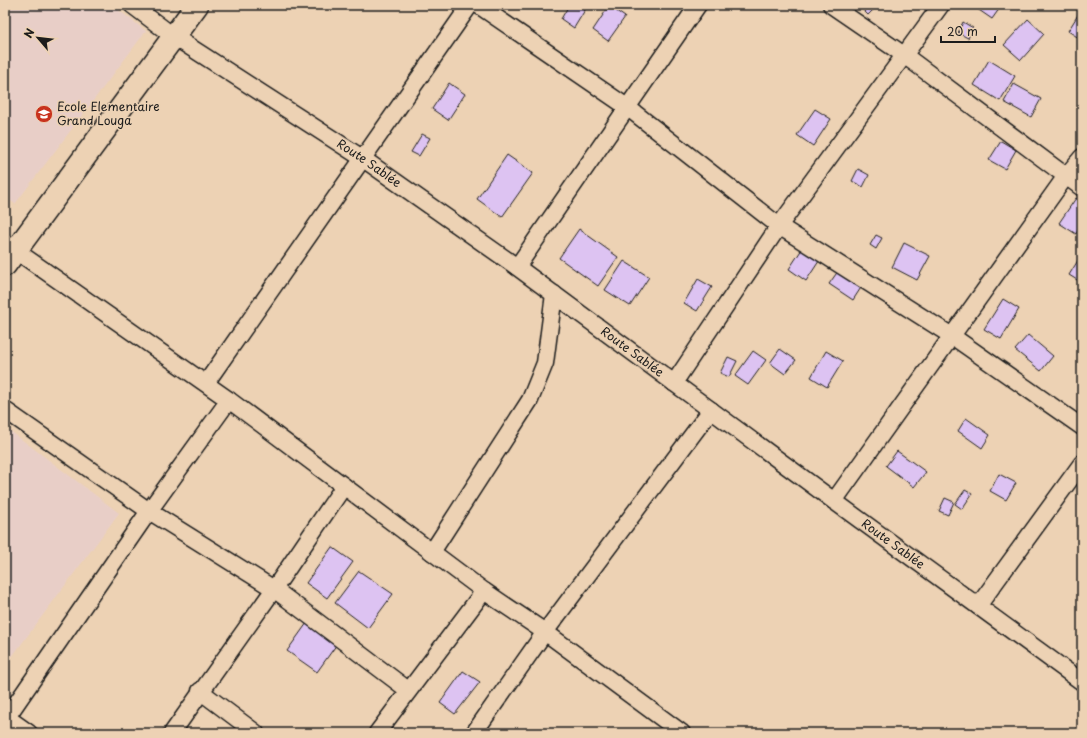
<svg xmlns="http://www.w3.org/2000/svg" width="1087" height="738" viewBox="0 0 1087 738" font-family="'Playpen Sans',sans-serif">
	<rect width="100%" height="100%" fill="#edd2b4"/>
	<filter id="ink" filterUnits="userSpaceOnUse"><feTurbulence type="fractalNoise" baseFrequency=".025" numOctaves="2"/><feDisplacementMap in="SourceGraphic" scale="8" xChannelSelector="R" yChannelSelector="G"/><feConvolveMatrix kernelMatrix="1 2 1 2 8 2 1 2 1" color-interpolation-filters="sRGB"/></filter>
	<g filter="url(#ink)">
		<path fill="#e8cec7" d="M5 5H112L146 31 15 204 5 196Z
			M5 427 119 513 5 666Z"/>
		<path fill="#ddc3f2" stroke="#1c1c1c" d="M569 5H588L574 28 561 19Z
			M858 5H878L868 15Z
			M978 5H1002L992 19 976 8Z
			M609 6 625 17 608 41 593 30Z
			M1081 10 1082 11V40L1068 31Z
			M1028 19 1044 34 1021 60 1004 45Z
			M963 22 973 28 968 38 958 33Z
			M989 60 1015 76 1000 101 974 85Z
			M449 83 465 94 448 120 432 109Z
			M1014 84 1041 99 1031 117 1004 102Z
			M815 109 831 119 813 146 797 135Z
			M422 134 430 138 419 156 411 152Z
			M1001 141 1016 150 1005 169 989 160Z
			M507 155 533 173 502 217 477 199Z
			M858 169 869 175 863 187 852 181Z
			M1076 198 1082 202V223L1076 234 1059 223Z
			M579 229 618 257 598 286 559 258Z
			M876 235 882 238 876 249 870 245Z
			M806 243 823 255 806 281 789 269Z
			M904 243 930 256 917 280 892 267Z
			M1082 254V283L1069 275Z
			M624 261 649 277 630 306 605 290Z
			M841 267 864 283 853 300 829 284Z
			M698 279 712 287 697 311 684 303Z
			M1003 299 1019 309 1001 339 984 329Z
			M1028 335 1053 356 1041 371 1015 350Z
			M780 349 796 360 785 374 770 363Z
			M753 351 766 360 748 385 735 376Z
			M826 351 843 361 827 387 811 377Z
			M728 357 737 361 729 377 720 373Z
			M966 418 990 435 982 448 958 431Z
			M897 451 926 472 914 487 886 466Z
			M999 474 1016 483 1006 500 990 491Z
			M965 490 972 494 962 509 955 504Z
			M945 498 954 502 948 515 939 511Z
			M332 547 353 562 327 598 306 583Z
			M359 571 393 594 368 628 335 603Z
			M307 623 337 644 317 672 287 651Z
			M463 671 480 682 455 714 440 703Z"/>
		<g fill="none" stroke-linecap="round" stroke-linejoin="round">
			<defs>
				<g id="street">
					<path id="s1" d="M132 5 173 36 362 158 517 267 834 501 1082 682"/>
					<path d="M478 5 627 107 779 226 952 336 1082 427"/>
					<path d="M831 5 904 55 1082 188"/>
					<path d="M5 243 229 400 484 591 545 632 682 733"/>
					<path d="M517 267 698 5"/>
					<path d="M206 383 470 5"/>
					<path d="M674 383 779 226 941 5"/>
					<path d="M5 410 149 511 274 589 408 690"/>
					<path d="M834 501 1066 176 1082 157"/>
					<path d="M432 552 530 400 545 363 554 294"/>
					<path d="M978 606 1082 463"/>
					<path d="M200 691 256 733"/>
					<path d="M5 716 29 733"/>
					<path d="M7 717 149 511 229 400"/>
					<path d="M172 733 274 589 344 486"/>
					<path d="M377 733 484 591"/>
					<path d="M474 733 545 632 711 410"/>
				</g>
				<path id="secondary" d="M5 265 197 5"/>
			</defs>
			<use href="#street" stroke="#1c1c1c" stroke-width="19"/>
			<use href="#secondary" stroke="#1c1c1c" stroke-width="25"/>
			<use href="#street" stroke="#edd2b4" stroke-width="16"/>
			<use href="#secondary" stroke="#edd2b4" stroke-width="22"/>
		</g>
	</g>
	<defs>
		<symbol id="school-disc" viewBox="-11 -11 22 22"><circle r="9.5" fill="#c8321e" stroke="#edd2b4"/><path d="M0-5L7-2L0 1L-7-2ZM-4 1L0 2.5L4 1V4Q0 6-4 4Z" fill="#fff"/></symbol>
	</defs>
	<g fill-rule="evenodd">
		<use href="#school-disc" x="34" y="104" width="20" height="20"/>
	</g>
	<g text-anchor="middle" stroke-width="3" stroke-linejoin="round" paint-order="stroke">
		<g font-size="12" fill="#1c1c1c" stroke="#edd2b4" text-anchor="start">
			<text x="57" y="111">Ecole Elementaire<tspan x="57" dy="14">Grand Louga</tspan></text>
		</g>
		<g font-size="12" fill="#1c1c1c" stroke="#edd2b4">
			<text dy="4" stroke="none"><textPath href="#s1" startOffset="285">Route Sablée</textPath></text>
			<text dy="4" stroke="none"><textPath href="#s1" startOffset="609">Route Sablée</textPath></text>
			<text dy="4" stroke="none"><textPath href="#s1" startOffset="933">Route Sablée</textPath></text>
		</g>
	</g>
	<rect width="1087" height="738" fill="none" stroke="#edd2b4" stroke-width="20"/>
	<rect x="10" y="10" width="1067" height="718" fill="none" stroke="#1c1c1c" stroke-width="1.5" filter="url(#ink)"/>
	<g transform="translate(38 38) rotate(298)" stroke="#edd2b4" stroke-width="3" paint-order="stroke">
	<path d="M0-3L7 15L0 10L-7 15Z" fill="#1c1c1c"/>
	<text y="-6" font-size="11" font-weight="bold" text-anchor="middle" fill="#1c1c1c">N</text>
	</g>
	<path d="M941 36v6h54v-6" fill="none" stroke="#1c1c1c" stroke-width="2"/>
	<text x="947" y="36" font-size="12" fill="#1c1c1c" stroke="#edd2b4" stroke-width="3" paint-order="stroke">20 m</text>
</svg>
